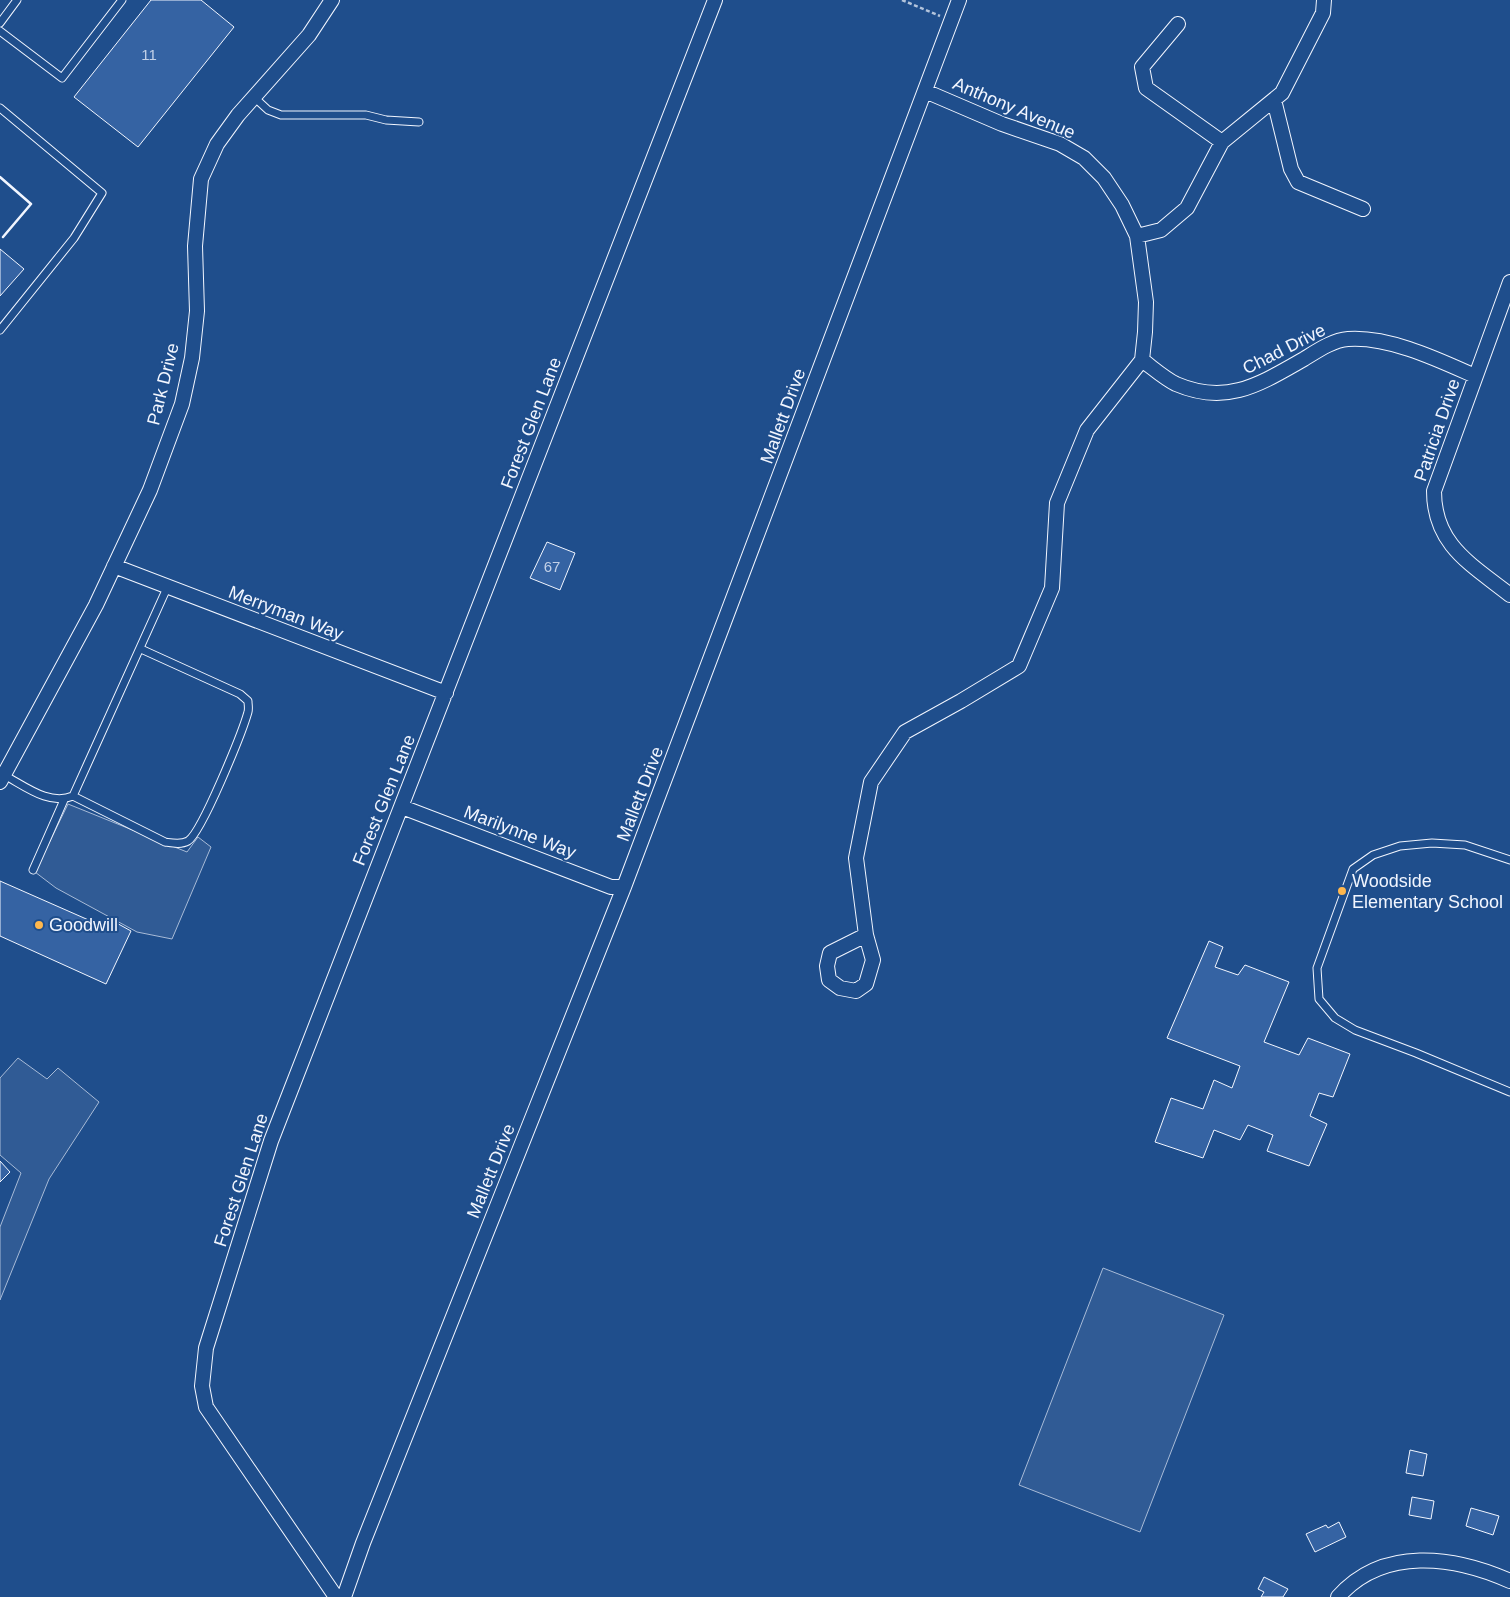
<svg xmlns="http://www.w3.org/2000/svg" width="1510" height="1597" viewBox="0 0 1510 1597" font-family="Helvetica,sans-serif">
	<rect width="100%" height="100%" fill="#1f4e8c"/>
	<path fill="#305b95" stroke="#a8bbd7" d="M68 804 187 852 198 837 211 847 172 939 137 932 56 888 35 872Z
		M18 1058 47 1079 58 1068 99 1102 49 1179 0 1300V1227L21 1173 0 1155V1078Z
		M1103 1268 1224 1315 1140 1532 1019 1485Z"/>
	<path fill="#3563a3" stroke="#f2f6ff" d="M151 0H201L234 27 138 147 74 97Z
		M0 249 24 269 0 296Z
		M547 542 575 553 560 590 530 578Z
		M0 881 109 929 113 921 131 931 106 984 0 936Z
		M1209 941 1223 947 1215 967 1238 975 1245 965 1289 982 1264 1042 1299 1055 1308 1038 1350 1054 1333 1097 1319 1093 1310 1116 1327 1124 1309 1166 1267 1151 1273 1135 1248 1125 1240 1140 1214 1130 1203 1158 1155 1142 1171 1098 1203 1109 1214 1080 1232 1088 1240 1066 1167 1038Z
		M0 1161 10 1172 0 1182Z
		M1410 1450 1427 1454 1423 1476 1406 1473Z
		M1412 1497 1434 1501 1431 1519 1409 1515Z
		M1471 1508 1499 1516 1493 1535 1466 1526Z
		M1339 1522 1346 1537 1315 1552 1306 1534 1326 1525 1328 1528Z
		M1264 1577 1288 1589 1283 1597H1261L1264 1592 1258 1589Z"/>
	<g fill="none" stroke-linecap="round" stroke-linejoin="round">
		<defs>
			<path id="lane" d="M0 23 17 0
				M0 31 62 78 122 0
				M254 97 268 110 281 115H366L386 120 419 122
				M0 108 102 193 74 238 0 330
				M4 775C25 786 49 806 73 796L167 588
				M73 796 165 842C172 843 181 845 188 841 202 832 242 733 248 712 249 708 248 705 248 701L240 694 141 649
				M1510 860 1465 845 1432 843 1400 846 1373 855 1353 869 1317 968 1319 999 1335 1018 1355 1030 1416 1053 1510 1092
				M33 870 64 800"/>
			<path id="street" d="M1178 24 1142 67 1146 88 1222 142
				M1274 100 1291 169 1298 182 1363 209
				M1137 236 1161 230 1187 208 1222 142 1282 93 1323 13 1324 0
				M1510 282 1434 491C1434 545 1471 564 1510 595
				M1142 360C1153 368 1164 378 1176 384 1227 406 1260 384 1304 359 1317 351 1333 340 1348 339 1389 336 1439 360 1475 376
				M114 566 446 693
				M0 782 96 605 150 490 182 404 192 358 197 311 195 246 201 179 217 144 238 115 309 35 332 0
				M402 807 611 887H624
				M866 935 830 953 827 966 829 980 840 988 856 991 866 984 873 960 866 935 856 858 871 782 905 732 961 701 1019 666 1052 588 1057 503 1087 430 1142 360 1145 332 1146 302 1137 236 1122 205 1104 178 1084 158 1060 144 1002 124 925 91
				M336 1597 206 1407 202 1386 206 1348 271 1141 715 0
				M344 1597 363 1543 624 887 959 0
				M1338 1597C1383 1546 1454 1556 1510 1581"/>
		</defs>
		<use href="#lane" stroke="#f2f6ff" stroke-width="9"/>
		<use href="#street" stroke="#f2f6ff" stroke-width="16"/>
		<path stroke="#b3c4dc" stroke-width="2.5" stroke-dasharray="4 2.5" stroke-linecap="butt" d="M902 0 940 16"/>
		<use href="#lane" stroke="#1f4e8c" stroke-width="7"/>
		<use href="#street" stroke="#1f4e8c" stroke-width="14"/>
		<path stroke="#f2f6ff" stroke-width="2.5" d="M0 177 31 204 3 237"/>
	</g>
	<g fill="#ffb74d" stroke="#1f4e8c" stroke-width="2">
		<circle cx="1342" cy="891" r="5"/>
		<circle cx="39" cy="925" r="5"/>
	</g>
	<g text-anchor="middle" stroke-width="4" stroke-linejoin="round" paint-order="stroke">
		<g font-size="15" fill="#c3d1e8">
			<text x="149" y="60">11</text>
			<text x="552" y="572">67</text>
		</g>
		<g font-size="18" fill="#f2f6ff" stroke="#1f4e8c">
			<text transform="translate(1014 108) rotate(23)" y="6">Anthony Avenue</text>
			<text transform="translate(1284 349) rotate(-27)" y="6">Chad Drive</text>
			<text transform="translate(163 384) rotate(-76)" y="6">Park Drive</text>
			<text transform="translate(783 416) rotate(-70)" y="6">Mallett Drive</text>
			<text transform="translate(531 423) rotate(-69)" y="6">Forest Glen Lane</text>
			<text transform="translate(1437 430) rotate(-71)" y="6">Patricia Drive</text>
			<text transform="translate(286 613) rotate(21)" y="6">Merryman Way</text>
			<text transform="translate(640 794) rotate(-69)" y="6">Mallett Drive</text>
			<text transform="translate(384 800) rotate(-68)" y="6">Forest Glen Lane</text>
			<text transform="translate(520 832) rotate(21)" y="6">Marilynne Way</text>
			<text transform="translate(491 1171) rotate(-68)" y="6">Mallett Drive</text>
			<text transform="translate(241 1180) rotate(-72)" y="6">Forest Glen Lane</text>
		</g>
		<g font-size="18" fill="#f2f6ff" stroke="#1f4e8c" text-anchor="start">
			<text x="1352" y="887">Woodside<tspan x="1352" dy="21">Elementary School</tspan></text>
			<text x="49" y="931">Goodwill</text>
		</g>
	</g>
</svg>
